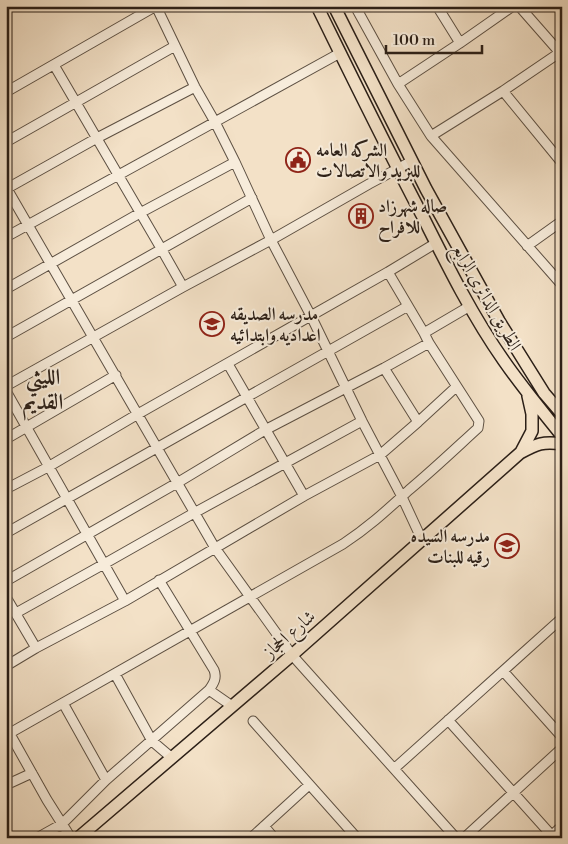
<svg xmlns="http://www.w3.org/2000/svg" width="568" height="844" viewBox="0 0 568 844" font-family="'Libre Bodoni',Amiri,serif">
	<rect width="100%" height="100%" fill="#f3e1c7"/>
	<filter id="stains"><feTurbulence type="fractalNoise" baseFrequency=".004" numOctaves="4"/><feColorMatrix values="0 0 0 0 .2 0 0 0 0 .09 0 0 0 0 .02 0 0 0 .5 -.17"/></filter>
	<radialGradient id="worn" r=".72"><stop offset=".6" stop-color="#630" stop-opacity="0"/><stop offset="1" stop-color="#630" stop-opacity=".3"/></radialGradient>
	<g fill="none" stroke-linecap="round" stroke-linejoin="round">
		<defs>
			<path id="minor" d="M156 6 195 87 215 122 235 162 271 240 311 316 362 421 402 497 422 540
				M355 6 398 84 431 136 562 285
				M437 6 460 43
				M519 6 562 55
				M54 65 162 250 183 287
				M398 84 460 43 513 6
				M503 91 562 163
				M6 92 156 6
				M431 136 503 91 562 51
				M6 142 175 46
				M6 187 215 548 292 655 456 838
				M6 189 97 138 195 87
				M6 237 340 53
				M527 246 562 221
				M388 272 424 333
				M6 289 140 213 235 162
				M6 337 252 198
				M228 364 304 496
				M384 368 418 422
				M6 386 183 287 271 240 369 184 412 161
				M6 391 125 601
				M6 439 116 375
				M6 489 48 467 138 414 388 272 436 243
				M6 533 408 306
				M6 581 177 483 265 430 384 368 429 343 424 333 470 306
				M6 597 36 648
				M16 613 104 564 194 513 362 421
				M6 666 36 648 125 601 304 496 380 455 418 422 456 387
				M503 671 562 737
				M115 674 152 741 172 758
				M209 690 232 706
				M63 703 106 780
				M448 720 554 838
				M253 721 357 838
				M6 727 47 800 71 838
				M10 733 343 544C369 527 387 510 409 490 433 470 455 449 478 428L479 421 429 343
				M395 768 562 618
				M6 785 32 773
				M264 826 274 838
				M552 835 562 826
				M37 838 62 824 106 780 209 690C214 683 217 678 214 670L159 580
				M251 838 309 785
				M464 838 562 748"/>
			<path id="major" d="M317 6C352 77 387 149 424 219 448 267 473 317 504 361 522 387 542 411 562 436
				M334 6 426 189 499 321 544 393 562 414
				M521 452 532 431V414L528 396
				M78 838 292 655 520 453C537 444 543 441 562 444"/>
		</defs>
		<use href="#minor" stroke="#5d5043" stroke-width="11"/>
		<use href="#major" stroke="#2b1f17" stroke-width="14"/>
		<use href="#minor" stroke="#f7ecdb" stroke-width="9"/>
		<use href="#major" stroke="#f3e1c7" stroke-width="11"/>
	</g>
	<defs>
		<symbol id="civic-ring" viewBox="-11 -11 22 22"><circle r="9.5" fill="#f7ecdb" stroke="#8f2418" stroke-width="1.5"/><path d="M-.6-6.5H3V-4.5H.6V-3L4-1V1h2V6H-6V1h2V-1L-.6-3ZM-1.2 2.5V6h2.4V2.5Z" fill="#8f2418"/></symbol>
		<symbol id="building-ring" viewBox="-11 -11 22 22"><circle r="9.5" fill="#f7ecdb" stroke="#8f2418" stroke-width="1.5"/><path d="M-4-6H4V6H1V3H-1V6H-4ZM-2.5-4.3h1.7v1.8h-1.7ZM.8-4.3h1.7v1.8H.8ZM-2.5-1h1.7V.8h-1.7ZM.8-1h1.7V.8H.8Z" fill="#8f2418"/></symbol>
		<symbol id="school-ring" viewBox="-11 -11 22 22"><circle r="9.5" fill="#f7ecdb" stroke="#8f2418" stroke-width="1.5"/><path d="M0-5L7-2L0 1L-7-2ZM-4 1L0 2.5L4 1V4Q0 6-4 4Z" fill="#8f2418"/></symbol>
	</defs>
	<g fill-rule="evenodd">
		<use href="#civic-ring" x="284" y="146" width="28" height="28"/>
		<use href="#building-ring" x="347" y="202" width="28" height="28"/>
		<use href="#school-ring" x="198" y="310" width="28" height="28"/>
		<use href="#school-ring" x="493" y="532" width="28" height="28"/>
	</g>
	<g text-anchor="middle" stroke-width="4" stroke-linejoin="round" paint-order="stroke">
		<g font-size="18" font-weight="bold" fill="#2b1f17" stroke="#f7ecdb" text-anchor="start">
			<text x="316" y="156">الشركه العامه<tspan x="316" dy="21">للبريد والاتصالات</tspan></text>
			<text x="378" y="212">صاله شهرزاد<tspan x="378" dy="21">للافراح</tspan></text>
			<text x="230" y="320">مدرسه الصديقه<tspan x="230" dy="21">اعداديه وابتدائيه</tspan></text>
			<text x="490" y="542" text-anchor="end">مدرسه السيده<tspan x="490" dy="21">رقيه للبنات</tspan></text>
		</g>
		<g font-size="18" fill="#2b1f17" stroke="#f7ecdb">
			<text transform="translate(487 297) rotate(60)" y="6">الطريق الدائري الرابع</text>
			<text transform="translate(289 634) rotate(-41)" y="6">شارع الحجاز</text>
		</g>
		<g font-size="22" font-weight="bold" fill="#2b1f17" stroke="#f7ecdb">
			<text x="43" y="384">الليثي<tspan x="43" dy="25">القديم</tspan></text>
		</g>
	</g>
	<rect width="568" height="844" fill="none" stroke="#f3e1c7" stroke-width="25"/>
	<rect x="8" y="8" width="553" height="829" fill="none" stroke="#2b1f17" stroke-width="2.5"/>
	<rect x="12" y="12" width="543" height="819" fill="none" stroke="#2b1f17"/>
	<path d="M386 45v8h96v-8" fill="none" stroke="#2b1f17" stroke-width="2.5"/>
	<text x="393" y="45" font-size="15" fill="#2b1f17" stroke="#f7ecdb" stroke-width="4" paint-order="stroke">100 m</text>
	<rect width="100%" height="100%" filter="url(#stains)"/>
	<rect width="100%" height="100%" fill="url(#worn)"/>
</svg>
